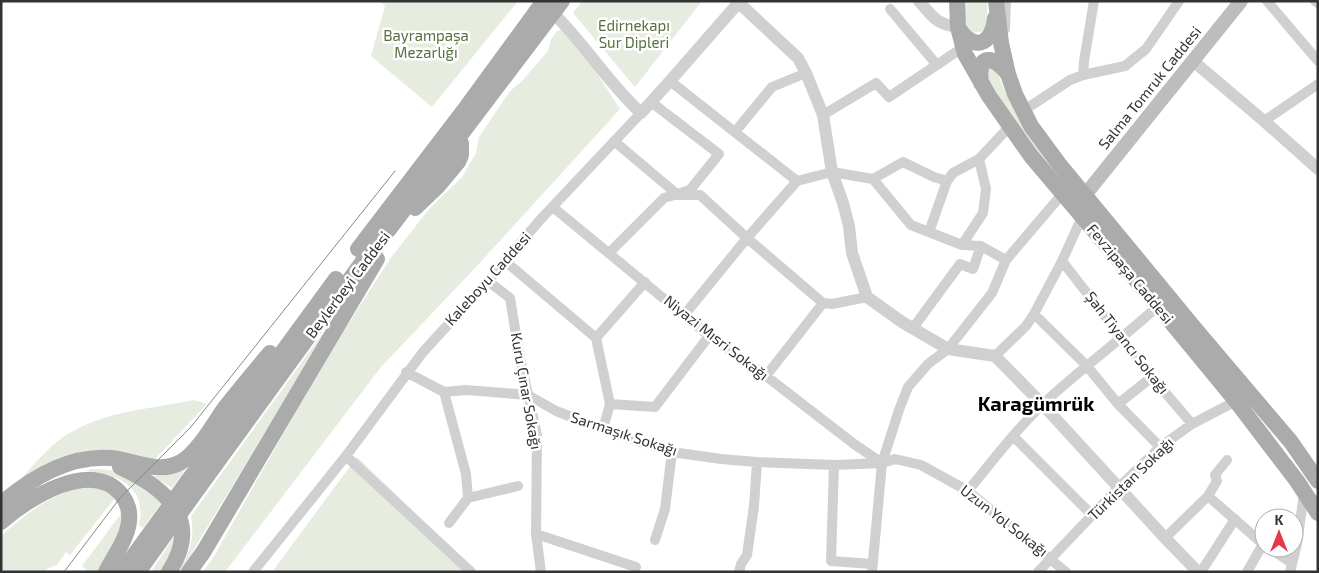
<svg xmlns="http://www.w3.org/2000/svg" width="1319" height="573" viewBox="0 0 1319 573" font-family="'Exo 2',sans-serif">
	<rect width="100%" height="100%" fill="#fff"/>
	<path fill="#e6ecdf" d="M380 1H518L432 107 371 56 385 6Z
		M582 1H702L635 87 573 13Z
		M964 1H987V22L984 31 973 33C963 25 965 13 964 1Z
		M562 29 570 32 620 109 477 266 381 367 225 572H203L213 558 325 360 390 259 429 209 462 177 476 153 479 137 510 91 521 82 548 51 551 40 556 32Z
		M987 66 997 71C1008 106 1032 134 1053 164L1048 168 1001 100 985 74Z
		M325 330H327L180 572 179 571C190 553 195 537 191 516Z
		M194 400 207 404 155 459 132 455 17 484C35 463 53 440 79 428 115 410 155 408 194 400Z
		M357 457 477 572H272Z
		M187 467 172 488 152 476 167 475Z
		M89 469C127 468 134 480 162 502L143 528 139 525C147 488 121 475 89 471Z
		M87 486H102L115 498 70 555 66 552 57 565 48 568 45 572H1V536C29 511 50 495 87 486Z
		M123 511 124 522 98 572H84L86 570 82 566Z
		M178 531 163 572H151Z"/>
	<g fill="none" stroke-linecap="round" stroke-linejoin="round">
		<path stroke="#d0d0d0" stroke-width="8" d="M1006 29 1007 1"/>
		<path stroke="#d0d0d0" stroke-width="10" d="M1267 1 1318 61
			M1315 1 1318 3
			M890 9 937 65
			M1083 75 1084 61 1094 1
			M670 81 797 181 832 172 873 179 903 162 934 177 947 181 953 173 979 159 1010 126
			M1023 111 1070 80 1083 75 1125 66 1146 49 1179 1
			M823 115 876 83 889 97 962 48
			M1264 121 1318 84
			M735 132 772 87 806 73
			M614 141 678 195H700L747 238 823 303 832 304 867 297
			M873 179 911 225 962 245 981 246 1006 260
			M554 208 709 336 766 376 854 444 882 463
			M929 232 947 181
			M962 245 983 213 986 189 979 159
			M609 253 664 198 690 190 719 154 651 102
			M505 261 596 338
			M1062 261 1152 377 1192 424
			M488 281 510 298 519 353 537 435 536 534 541 572
			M685 314 747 238 797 181
			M1034 314 1086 365 1118 404 1160 447
			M913 328 960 264 973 269 981 246
			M596 338 610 404 603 429
			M596 338 645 282
			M995 356 1026 326 1034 314 1062 261 1082 217
			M406 372 444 392 466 390 528 395 556 411 616 434 672 452 721 459 757 462 834 465 882 463 895 459 921 465 968 491 1066 572
			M766 376 823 303
			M444 392 466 474 468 498
			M610 404 655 407 709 336
			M1118 404 1152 377
			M1013 436 1092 515
			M346 456 471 572
			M834 465 831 561 873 564
			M968 491C992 461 1016 430 1044 403 1080 369 1121 340 1158 306
			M1208 496 1264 545
			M449 523 468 498 518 486
			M536 534 636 567
			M1165 538 1208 496 1217 481 1215 475 1227 460
			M655 540 665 509 672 452
			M1269 548 1292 563
			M253 572 346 456 423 352 488 281 540 220 641 113
			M739 572 741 564 747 555 754 506 757 462
			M872 572 882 463 899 410 908 387 928 364 948 349 992 293 1006 260 1063 193
			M1038 572 1119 487 1160 447 1192 424 1236 401
			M1201 572 1235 519
			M1247 572 1263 544
			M1290 572 1297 544 1304 493"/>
		<path stroke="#d0d0d0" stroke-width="12" d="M919 1C933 17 936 24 958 27
			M739 3 798 58 806 73 823 115 832 172 843 203 849 226 852 253 867 297 902 322 948 349 995 356 1043 405 1165 538 1198 572
			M553 13C585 44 608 83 641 113L670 81 740 1
			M1193 61 1264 121 1318 169"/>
		<path stroke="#bdbdbd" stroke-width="14" d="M1085 195 1241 1"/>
		<path stroke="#ababab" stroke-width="16" d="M957 1 958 27 965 54 989 96 1031 156 1158 306 1236 401 1297 481 1318 513
			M996 1 1001 43 1008 74 1015 94 1031 126 1059 164 1196 330 1291 442 1318 481
			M958 27C973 52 992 46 995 18
			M981 83C977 54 992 54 1008 74
			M415 208 438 186 458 162 461 155V143L453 134
			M358 249 465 109 544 1
			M120 467C166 488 203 520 169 572
			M188 481 336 279
			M199 487 377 242 390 228 562 1
			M1 504C31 478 70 455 111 458 134 460 159 475 181 462 197 453 213 425 224 409 239 390 254 372 270 353
			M1 522C27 499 91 458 121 494 129 504 131 515 128 527 125 543 113 557 106 572
			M189 572 204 551 377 259"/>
		<path stroke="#888" stroke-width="1" d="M64 572 120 498 190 428 395 171"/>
		<path stroke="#ababab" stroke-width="16" d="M122 572 188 481
			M138 572 199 487"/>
	</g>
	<g text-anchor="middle" stroke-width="5" stroke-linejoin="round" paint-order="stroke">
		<g font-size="15" fill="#56703f" stroke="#fff">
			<text x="634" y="31">Edirnekapı<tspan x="634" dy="17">Sur Dipleri</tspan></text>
			<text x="426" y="41">Bayrampaşa<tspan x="426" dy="17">Mezarlığı</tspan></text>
		</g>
		<g font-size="15" fill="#333" stroke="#fff">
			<text transform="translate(1150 88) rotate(-51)" y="5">Salma Tomruk Caddesi</text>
			<text transform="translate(1130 274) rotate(50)" y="5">Fevzipaşa Caddesi</text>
			<text transform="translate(488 279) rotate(-48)" y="5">Kaleboyu Caddesi</text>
			<text transform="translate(348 285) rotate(-53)" y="5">Beylerbeyi Caddesi</text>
			<text transform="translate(716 338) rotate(38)" y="5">Niyazi Mısri Sokağı</text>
			<text transform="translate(1127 343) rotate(52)" y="5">Şah Tiyancı Sokağı</text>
			<text transform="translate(526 391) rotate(80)" y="5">Kuru Çınar Sokağı</text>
			<text transform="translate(624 434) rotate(18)" y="5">Sarmaşık Sokağı</text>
			<text transform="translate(1131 479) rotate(-44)" y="5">Türkistan Sokağı</text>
			<text transform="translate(1004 521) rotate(38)" y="5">Uzun Yol Sokağı</text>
		</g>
		<g font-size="20" font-weight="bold" fill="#000" stroke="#fff">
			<text x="1036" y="411">Karagümrük</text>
		</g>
	</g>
	<rect width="1319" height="573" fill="none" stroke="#333333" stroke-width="5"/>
	<g transform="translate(1279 533)"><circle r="24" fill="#ffffff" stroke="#adadad"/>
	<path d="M0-4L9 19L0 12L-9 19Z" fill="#e63946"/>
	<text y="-8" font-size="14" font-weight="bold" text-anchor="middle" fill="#333333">K</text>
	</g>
</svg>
